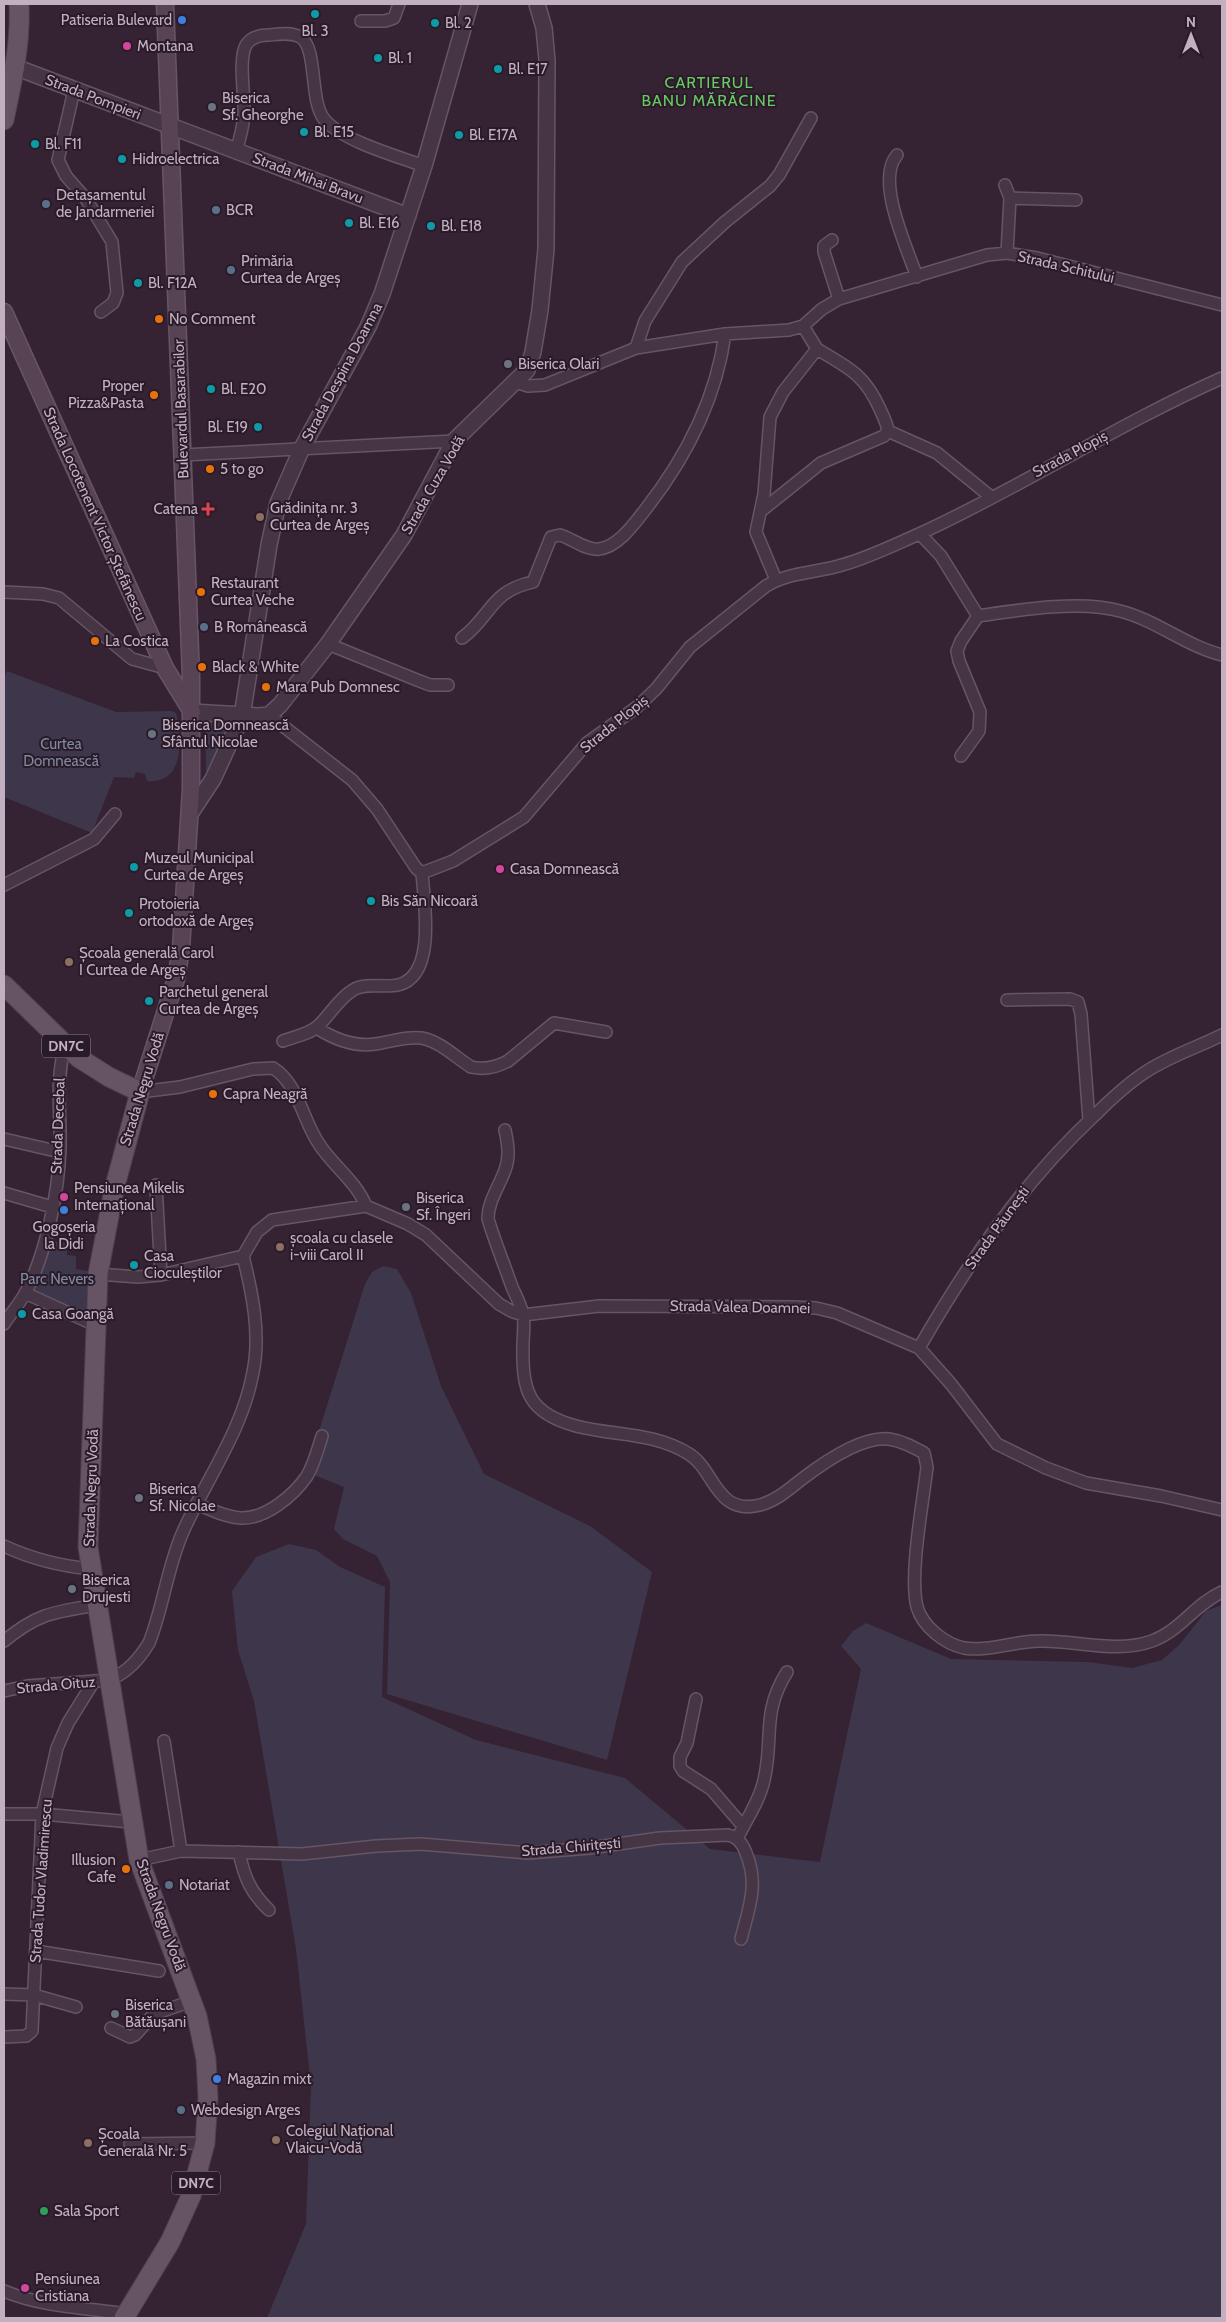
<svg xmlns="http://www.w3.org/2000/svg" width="1226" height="2322" viewBox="0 0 1226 2322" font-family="Cabin,sans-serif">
	<rect width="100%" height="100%" fill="#352233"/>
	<path fill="#3e374c" d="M7 671 116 712 172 711 176 713C182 737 185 785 147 781L145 774 136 772 134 778 114 777 92 833 4 797V679Z
		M205 721 233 723 207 775 206 769Z
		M48 1240 67 1244V1255L76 1256V1269L88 1271 86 1314 29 1291Z
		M383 1266 397 1269 411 1293 441 1386 484 1474 590 1526 652 1572 607 1760 387 1694 390 1582 377 1556 343 1539 334 1529 344 1487 314 1475 328 1435 319 1431 365 1284 372 1272Z
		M289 1544 316 1550 340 1567 385 1587 382 1697 476 1740 625 1778 710 1849 820 1862 861 1669 841 1646 853 1631 866 1623 951 1659 1088 1662 1132 1668 1162 1660 1180 1644 1206 1611 1222 1605V2318H267L306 2224 311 2086 296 1949 254 1701 238 1650 232 1591 256 1557Z"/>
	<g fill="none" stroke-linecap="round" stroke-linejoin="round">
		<defs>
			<path id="minor" d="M361 21H385L394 18 399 4
				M74 90 58 160 66 176 86 199 112 242 117 293 113 303 101 312
				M236 151C240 139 243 127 244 114 245 96 238 60 246 45 251 37 261 35 269 35 279 34 291 32 300 37 318 47 309 100 324 119 342 141 397 156 424 166
				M897 155C875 180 907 248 917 277
				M1005 185 1010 198 1076 200
				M832 240 824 246V252L839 299
				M1007 253 1010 198
				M636 348 645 321 682 262 725 222 770 186 779 175 811 118
				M516 382 528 386 545 385 636 348 725 334 789 330 803 326 822 309 839 299 987 255 1007 253 1037 258 1222 305
				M888 431 937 453 991 497
				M183 455 454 441
				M761 511 821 463 884 436 888 431C887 423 883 416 880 409 864 374 849 368 817 349
				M920 534 941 556 978 616
				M776 580 756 532 764 494 770 417 783 392 817 349 803 326
				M4 592 43 594 59 598 132 659 165 668
				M462 638C491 617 490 591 533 582L551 537 560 535C571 538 587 551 599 549 618 547 634 524 645 510 685 459 716 400 725 334
				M328 644 417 680 430 685H448
				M269 715 352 780 377 809 416 868 422 873C424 902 437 976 398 985 384 988 365 982 353 990 338 999 330 1015 318 1026 310 1034 293 1037 283 1041
				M961 756 979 731 980 712 959 661 957 651 961 641 978 616C1019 610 1080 600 1120 611 1156 620 1186 646 1222 655
				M422 873 453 861 524 817 587 743 637 707 656 689 690 647 766 586C789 572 816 573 842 565 868 558 894 545 919 534 1022 487 1118 424 1222 378
				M4 885 94 839 115 814
				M1007 1000 1070 999 1078 1002 1081 1014 1089 1120
				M317 1028C334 1039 355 1047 375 1044 391 1042 405 1036 421 1038 440 1041 455 1057 471 1067 484 1070 497 1067 508 1061L554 1023 606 1032
				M140 1092 180 1087 253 1069 273 1068C298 1083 303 1121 319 1144 333 1166 356 1181 366 1206
				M505 1130C508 1144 510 1157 505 1170 499 1187 488 1201 488 1219 495 1242 504 1264 512 1287 516 1296 521 1305 523 1315 525 1324 523 1335 523 1345 522 1391 528 1413 576 1426 614 1436 654 1432 689 1454 715 1470 716 1516 760 1505 776 1501 789 1489 802 1479 823 1463 861 1436 889 1439 902 1441 913 1447 924 1453L927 1467C923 1503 909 1574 917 1607 923 1627 945 1644 964 1648 988 1652 1015 1641 1039 1641 1076 1640 1116 1654 1152 1641 1180 1631 1195 1604 1222 1592
				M4 1139 60 1152
				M156 1185 161 1275
				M4 1193 52 1207
				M243 1256 257 1232 272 1220 366 1206 408 1224 426 1235 499 1304 511 1311 523 1315 599 1306 793 1307 816 1308 837 1313 919 1348 951 1384 997 1444 1046 1468 1086 1483 1161 1496 1222 1510
				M98 1274 138 1277 161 1275 243 1256
				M25 1293 95 1325
				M4 1324C11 1313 20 1303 26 1292 46 1253 59 1191 60 1147 61 1109 55 1084 65 1045
				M919 1348C968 1263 1023 1182 1095 1115 1110 1100 1126 1085 1144 1073 1167 1057 1196 1048 1222 1035
				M197 1504C211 1510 226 1517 241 1518 266 1519 294 1495 307 1476 314 1464 318 1449 322 1436
				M4 1546C32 1559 59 1566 91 1569
				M4 1641C38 1613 54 1612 97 1605
				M4 1691 27 1686 109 1680C128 1672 139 1659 149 1643 163 1608 167 1569 182 1534 205 1481 243 1430 253 1372 261 1334 252 1292 243 1256
				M696 1699 687 1743 680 1757V1766L683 1771 711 1789 743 1826
				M164 1741 181 1851
				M4 1814H42L131 1822
				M737 1839C746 1820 760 1800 764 1780 774 1739 761 1713 787 1672
				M239 1852C244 1877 251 1893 269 1910
				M139 1860 181 1851 302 1854 376 1846 421 1844 528 1853 590 1848 660 1838 728 1835C737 1837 743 1844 746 1853 759 1884 749 1908 741 1939
				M36 1951 159 1971
				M4 1994 34 1995 76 2007
				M111 2028 130 2037 135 2035 154 2014 192 2001
				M4 2037 26 2036 32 2031 42 1814 57 1748 68 1723 94 1681
				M130 2144 205 2143
				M4 2291C42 2307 86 2308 127 2314"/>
			<path id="tertiary" d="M15 67 408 216
				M192 712 258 716 269 715 280 705 328 644 404 535 454 441 527 370 533 352 540 310 546 249 547 60 544 28 537 4
				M190 814 213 779 242 716 269 545 278 503 302 448 368 327 382 294 424 166 470 4"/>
			<path id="secondary" d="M4 312 165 668 192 712
				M140 1092 176 979 181 949 191 789V677L165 4"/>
			<path id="primary" d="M4 120C12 82 21 44 19 4
				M4 985 79 1058 109 1077 140 1092 114 1190 98 1274 88 1547 139 1860 197 2016 206 2059 208 2098 205 2143 191 2196 170 2242 124 2318"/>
		</defs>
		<use href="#minor" stroke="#665565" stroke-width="14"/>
		<use href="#tertiary" stroke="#665565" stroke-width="18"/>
		<use href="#secondary" stroke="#665565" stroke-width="19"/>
		<use href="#primary" stroke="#4f3e4d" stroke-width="21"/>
		<use href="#minor" stroke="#463544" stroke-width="11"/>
		<use href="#tertiary" stroke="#463544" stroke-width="15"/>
		<use href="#secondary" stroke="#584355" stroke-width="16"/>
		<use href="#primary" stroke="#665364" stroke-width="19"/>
	</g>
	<g fill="#0f9aa8" stroke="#2a1b29" stroke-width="2">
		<circle cx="315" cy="14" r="5"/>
		<circle cx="435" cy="23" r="5"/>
		<circle cx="378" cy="58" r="5"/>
		<circle cx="498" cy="69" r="5"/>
		<circle cx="304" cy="132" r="5"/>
		<circle cx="459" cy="135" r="5"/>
		<circle cx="35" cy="144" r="5"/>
		<circle cx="122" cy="159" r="5"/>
		<circle cx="349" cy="223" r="5"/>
		<circle cx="431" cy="226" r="5"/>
		<circle cx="138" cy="283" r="5"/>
		<circle cx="211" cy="389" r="5"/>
		<circle cx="258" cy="427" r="5"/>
		<circle cx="134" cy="867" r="5"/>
		<circle cx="371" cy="901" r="5"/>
		<circle cx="129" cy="913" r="5"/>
		<circle cx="149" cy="1001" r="5"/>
		<circle cx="134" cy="1265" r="5"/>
		<circle cx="22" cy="1314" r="5"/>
	</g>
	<g fill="#3f7fe0" stroke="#2a1b29" stroke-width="2">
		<circle cx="182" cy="20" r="5"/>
		<circle cx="64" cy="1210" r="5"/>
		<circle cx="217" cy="2079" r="5"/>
	</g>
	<g fill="#d1479c" stroke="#2a1b29" stroke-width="2">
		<circle cx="127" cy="46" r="5"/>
		<circle cx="500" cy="869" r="5"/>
		<circle cx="64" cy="1197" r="5"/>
		<circle cx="25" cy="2288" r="5"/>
	</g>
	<g fill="#6b7280" stroke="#2a1b29" stroke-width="2">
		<circle cx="212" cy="107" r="5"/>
		<circle cx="508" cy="364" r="5"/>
		<circle cx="152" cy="734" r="5"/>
		<circle cx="406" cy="1207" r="5"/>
		<circle cx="139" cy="1498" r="5"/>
		<circle cx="72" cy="1589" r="5"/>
		<circle cx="115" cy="2014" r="5"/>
	</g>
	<g fill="#5c6f8a" stroke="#2a1b29" stroke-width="2">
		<circle cx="46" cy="204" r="5"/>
		<circle cx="216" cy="210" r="5"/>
		<circle cx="231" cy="270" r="5"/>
		<circle cx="204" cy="627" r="5"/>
		<circle cx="169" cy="1885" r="5"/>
		<circle cx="181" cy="2110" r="5"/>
	</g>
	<g fill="#e8710a" stroke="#2a1b29" stroke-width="2">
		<circle cx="159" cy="319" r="5"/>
		<circle cx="154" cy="395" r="5"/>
		<circle cx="210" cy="469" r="5"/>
		<circle cx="201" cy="592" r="5"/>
		<circle cx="95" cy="641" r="5"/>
		<circle cx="202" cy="667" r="5"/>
		<circle cx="266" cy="687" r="5"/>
		<circle cx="213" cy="1094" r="5"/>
		<circle cx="126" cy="1869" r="5"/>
	</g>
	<path fill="#e0444e" stroke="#2a1b29" stroke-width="2" d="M205.5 501.5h5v5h5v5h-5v5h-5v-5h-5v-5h5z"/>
	<g fill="#8d6e63" stroke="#2a1b29" stroke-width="2">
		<circle cx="260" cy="517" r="5"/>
		<circle cx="69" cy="962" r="5"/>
		<circle cx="280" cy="1247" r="5"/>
		<circle cx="276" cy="2140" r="5"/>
		<circle cx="88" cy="2143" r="5"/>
	</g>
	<circle fill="#2e9e5b" stroke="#2a1b29" stroke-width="2" cx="44" cy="2211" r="5"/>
	<g text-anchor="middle" stroke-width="4" stroke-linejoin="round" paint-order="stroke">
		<g fill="#2a1b29" stroke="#948393" stroke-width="1">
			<rect x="42" y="1034.5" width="48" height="23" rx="4"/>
			<rect x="172" y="2171.5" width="48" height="23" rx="4"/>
		</g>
		<g font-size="14" font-weight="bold" fill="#c2afc0">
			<text x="66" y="1051">DN7C</text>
			<text x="196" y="2188">DN7C</text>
		</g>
		<g font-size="15" fill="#c2afc0" stroke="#2a1b29" text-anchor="start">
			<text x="172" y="25" text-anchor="end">Patiseria Bulevard</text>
			<text x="445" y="28">Bl. 2</text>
			<text x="315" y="36" text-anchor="middle">Bl. 3</text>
			<text x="137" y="51">Montana</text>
			<text x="388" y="63">Bl. 1</text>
			<text x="508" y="74">Bl. E17</text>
			<text x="222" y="103">Biserica<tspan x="222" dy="17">Sf. Gheorghe</tspan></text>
			<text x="314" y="137">Bl. E15</text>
			<text x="469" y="140">Bl. E17A</text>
			<text x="45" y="149">Bl. F11</text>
			<text x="132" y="164">Hidroelectrica</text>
			<text x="56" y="200">Detașamentul<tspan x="56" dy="17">de Jandarmeriei</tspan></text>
			<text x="226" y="215">BCR</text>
			<text x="359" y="228">Bl. E16</text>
			<text x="441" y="231">Bl. E18</text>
			<text x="241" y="266">Primăria<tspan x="241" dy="17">Curtea de Argeș</tspan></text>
			<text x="148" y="288">Bl. F12A</text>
			<text x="169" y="324">No Comment</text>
			<text x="518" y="369">Biserica Olari</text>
			<text x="144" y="391" text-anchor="end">Proper<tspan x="144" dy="17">Pizza&amp;Pasta</tspan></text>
			<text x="221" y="394">Bl. E20</text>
			<text x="248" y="432" text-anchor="end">Bl. E19</text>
			<text x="220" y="474">5 to go</text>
			<text x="270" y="513">Grădinița nr. 3<tspan x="270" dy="17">Curtea de Argeș</tspan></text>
			<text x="198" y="514" text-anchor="end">Catena</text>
			<text x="211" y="588">Restaurant<tspan x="211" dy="17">Curtea Veche</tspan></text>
			<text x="214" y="632">B Românească</text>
			<text x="105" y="646">La Costica</text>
			<text x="212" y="672">Black &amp; White</text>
			<text x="276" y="692">Mara Pub Domnesc</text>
			<text x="162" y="730">Biserica Domnească<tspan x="162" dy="17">Sfântul Nicolae</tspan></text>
			<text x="144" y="863">Muzeul Municipal<tspan x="144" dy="17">Curtea de Argeș</tspan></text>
			<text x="510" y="874">Casa Domnească</text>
			<text x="381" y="906">Bis Săn Nicoară</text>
			<text x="139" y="909">Protoieria<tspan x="139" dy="17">ortodoxă de Argeș</tspan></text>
			<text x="79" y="958">Școala generală Carol<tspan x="79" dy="17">I Curtea de Argeș</tspan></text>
			<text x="159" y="997">Parchetul general<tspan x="159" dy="17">Curtea de Argeș</tspan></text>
			<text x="223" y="1099">Capra Neagră</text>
			<text x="74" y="1193">Pensiunea Mikelis<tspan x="74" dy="17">Internațional</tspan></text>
			<text x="416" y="1203">Biserica<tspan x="416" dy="17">Sf. Îngeri</tspan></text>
			<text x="64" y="1232" text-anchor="middle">Gogoșeria<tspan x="64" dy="17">la Didi</tspan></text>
			<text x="290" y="1243">școala cu clasele<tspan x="290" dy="17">i-viii Carol II</tspan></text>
			<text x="144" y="1261">Casa<tspan x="144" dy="17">Cioculeștilor</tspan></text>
			<text x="32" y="1319">Casa Goangă</text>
			<text x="149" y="1494">Biserica<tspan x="149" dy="17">Sf. Nicolae</tspan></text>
			<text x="82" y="1585">Biserica<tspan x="82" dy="17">Drujesti</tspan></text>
			<text x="116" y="1865" text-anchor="end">Illusion<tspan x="116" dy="17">Cafe</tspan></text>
			<text x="179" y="1890">Notariat</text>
			<text x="125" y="2010">Biserica<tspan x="125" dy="17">Bătăușani</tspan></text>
			<text x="227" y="2084">Magazin mixt</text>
			<text x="191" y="2115">Webdesign Arges</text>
			<text x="286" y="2136">Colegiul Național<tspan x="286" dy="17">Vlaicu-Vodă</tspan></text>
			<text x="98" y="2139">Școala<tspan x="98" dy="17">Generală Nr. 5</tspan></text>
			<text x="54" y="2216">Sala Sport</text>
			<text x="35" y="2284">Pensiunea<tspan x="35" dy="17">Cristiana</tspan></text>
		</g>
		<g font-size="15" fill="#c2afc0" stroke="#2a1b29">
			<text transform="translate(93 97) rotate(21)" y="5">Strada Pompieri</text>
			<text transform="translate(308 178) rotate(21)" y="5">Strada Mihai Bravu</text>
			<text transform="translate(1066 267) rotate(13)" y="5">Strada Schitului</text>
			<text transform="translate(342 372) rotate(-62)" y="5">Strada Despina Doamna</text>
			<text transform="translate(181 409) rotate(-92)" y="5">Bulevardul Basarabilor</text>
			<text transform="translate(1070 454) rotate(-28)" y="5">Strada Plopiș</text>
			<text transform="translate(433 485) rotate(-60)" y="5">Strada Cuza Vodă</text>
			<text transform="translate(95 514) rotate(66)" y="5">Strada Locotenent Victor Ștefănescu</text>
			<text transform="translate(614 724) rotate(-39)" y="5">Strada Plopiș</text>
			<text transform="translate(142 1089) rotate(-73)" y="5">Strada Negru Vodă</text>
			<text transform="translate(58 1126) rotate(-88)" y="5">Strada Decebal</text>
			<text transform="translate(997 1228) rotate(-54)" y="5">Strada Păunești</text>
			<text transform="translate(740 1307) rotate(1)" y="5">Strada Valea Doamnei</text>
			<text transform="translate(91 1488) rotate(-88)" y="5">Strada Negru Vodă</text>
			<text transform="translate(56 1685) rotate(-5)" y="5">Strada Oituz</text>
			<text transform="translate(571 1847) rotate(-5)" y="5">Strada Chirițești</text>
			<text transform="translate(41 1881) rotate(-86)" y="5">Strada Tudor Vladimirescu</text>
			<text transform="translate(161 1915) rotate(70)" y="5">Strada Negru Vodă</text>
		</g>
		<g font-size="15" fill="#8088a2" stroke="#2a1b29">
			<text x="61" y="749">Curtea<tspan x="61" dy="17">Domnească</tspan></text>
			<text x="57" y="1284">Parc Nevers</text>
		</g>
		<g font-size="16" letter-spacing="1" fill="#69c964" stroke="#2a1b29">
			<text x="709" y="88">CARTIERUL<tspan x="709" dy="18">BANU MĂRĂCINE</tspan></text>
		</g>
	</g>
	<rect width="1226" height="2322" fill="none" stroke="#c2afc0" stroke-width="10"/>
	<g transform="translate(1191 35)" stroke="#2a1b29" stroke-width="4" paint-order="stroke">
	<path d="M0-4L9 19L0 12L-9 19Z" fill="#c2afc0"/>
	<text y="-8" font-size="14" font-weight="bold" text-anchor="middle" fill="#c2afc0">N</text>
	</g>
</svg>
